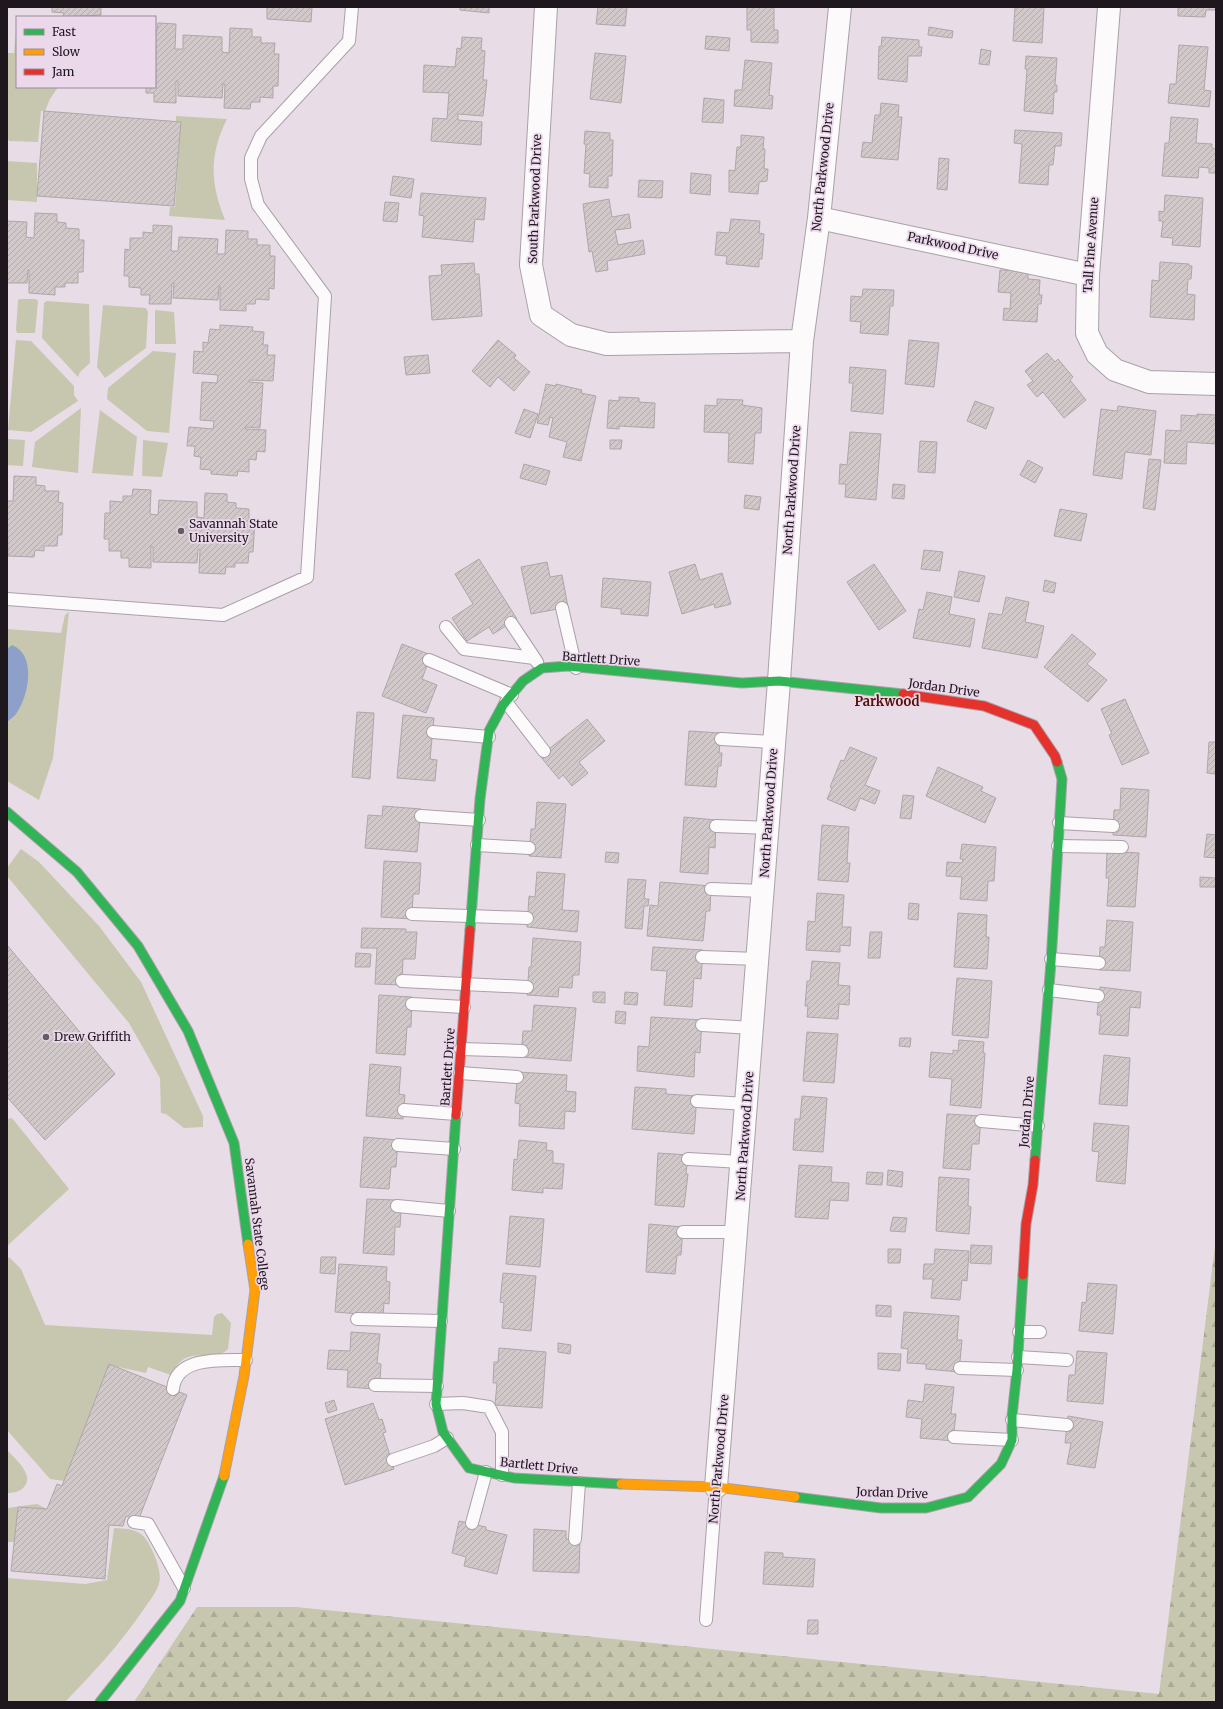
<svg xmlns="http://www.w3.org/2000/svg" width="1223" height="1709" viewBox="0 0 1223 1709" font-family="Merriweather,serif">
	<defs>
		<pattern id="forest-firs" width="22" height="20" patternUnits="userSpaceOnUse"><rect width="22" height="20" fill="#c6c7ae"/><path d="M5 1l3.5 6h-7zM16 11l3.5 6h-7z" fill="#aaaa95"/></pattern>
		<pattern id="building-hatch" width="6" height="6" patternUnits="userSpaceOnUse"><rect width="6" height="6" fill="#d1c8ca"/><path d="M-1 1l2-2M0 6l6-6M5 7l2-2" fill="none" stroke="#b3abad"/></pattern>
	</defs>
	<rect width="100%" height="100%" fill="#e8dce7"/>
	<path fill="#c6c7ae" d="M17 19V87H58L50 99 45 111H41L38 142 9 141 7 137V53H14Z
		M176 116 227 119C209 155 210 183 225 220L169 216 170 207H175L181 122 176 121Z
		M7 161 37 163V202L7 200Z
		M20 299H36L38 301 35 333H17L16 330 18 300Z
		M47 301 89 304 90 363 80 372 78 377 42 338 44 303Z
		M103 305 146 308 148 312 146 348 105 378 97 367Z
		M155 310 174 312 176 344H155Z
		M16 340 31 341 74 386V395L78 401 31 432 8 430Z
		M153 351 176 353 169 433 147 431 107 399 108 388Z
		M81 408 78 473 32 467 35 442Z
		M100 410 137 437 133 476 92 473Z
		M8 439 25 440 23 466 7 465Z
		M143 440 168 443 162 477 142 476Z
		M69 612 53 758 39 800 7 781V629L61 633 65 615Z
		M21 849 39 862 99 926 141 982 203 1116V1127L184 1128 166 1114 161 1113 160 1078 129 1023 7 876V868Z
		M12 1118 69 1189 7 1246V1119Z
		M9 1257 21 1269 45 1325 212 1335 214 1317 217 1314 222 1313 231 1323 228 1349C209 1367 189 1340 171 1375L148 1367 146 1373 109 1365 64 1481 50 1479 7 1430V1259Z
		M7 1450C15 1459 35 1475 24 1487 20 1492 13 1493 7 1493Z
		M37 1504 47 1509 18 1507 14 1542H7V1508Z
		M114 1528C135 1529 143 1530 152 1550 156 1558 162 1574 159 1583 157 1592 149 1601 144 1609 120 1644 94 1672 65 1702H7V1578L85 1584 107 1580Z"/>
	<path fill="url(#forest-firs)" d="M1216 1238V1702H134L197 1607H296L1159 1694Z"/>
	<path fill="#8da0ca" d="M12 645C37 655 29 696 16 714 14 717 10 719 7 722V649Z"/>
	<path fill="url(#building-hatch)" stroke="#aea6a7" d="M52 7H101V15L63 17 64 13 52 12Z
		M267 7H312L311 22 267 19Z
		M460 7H489V13L460 10Z
		M598 7H627L625 26 596 24Z
		M747 7H774V30H778V43L751 42V30H747Z
		M1015 7H1044L1042 43 1013 41Z
		M1178 7H1216V10H1206L1205 17 1178 16Z
		M158 23 176 24 175 49H183V35L222 37V52L229 53 230 28 252 29V37H261V43H275L274 54H279L278 86H273V98L260 97V102H251L250 109 224 108 225 84H223L222 98 178 96V81H176V103L154 102V93H146V87H155V31H157Z
		M929 27 953 31 952 38 928 35Z
		M706 36 730 38 729 51 705 49Z
		M462 37 482 38 481 50 485 51 483 80H487L483 116 458 114V120L482 122 481 145 431 141 433 118 447 119 449 93 423 92 424 65 455 67 457 48 461 49Z
		M882 37 919 40V47H922L921 56H908L907 82 878 79 879 46 881 47Z
		M1179 45 1208 47 1204 90 1211 91 1209 107 1168 103 1170 84H1176Z
		M981 49 991 51 989 65 979 64Z
		M595 53 626 56 621 103 590 99Z
		M1026 56 1057 58 1055 85H1057V92H1054L1053 114 1024 111 1027 69H1025Z
		M745 60 772 63 769 95 773 96 772 109 734 106 735 90H742Z
		M704 98 724 100 723 123 702 122Z
		M881 103 899 105 898 117H902L898 160 861 157 863 142 872 143 875 115H880Z
		M44 111 181 122 174 206 37 196Z
		M1171 117 1198 119 1196 143 1212 144V148L1216 149V173H1209V168L1199 167 1198 178 1162 176 1165 143H1169Z
		M1015 130 1062 133 1061 146H1055L1053 165H1049L1048 185 1019 183 1022 144 1014 143Z
		M585 131 610 133V140H613L612 176H608V188L589 187 590 174 584 173 586 144H584Z
		M741 135 764 137 763 149H765L764 169H768L767 181 759 182 758 194 729 192V170L735 171 737 147H741Z
		M939 158 949 159 947 190 937 189Z
		M691 173 711 175 710 195 690 193Z
		M393 176 414 179 411 198 390 195Z
		M639 180 663 181 662 198 638 197Z
		M421 193 486 198 484 220 475 219 473 242 422 237 424 216 419 215Z
		M1165 195 1203 198 1200 247 1172 245 1173 238 1161 237 1163 221H1159V211L1164 212Z
		M609 199 612 217 629 214 631 228 615 230 618 245 643 240 645 254 607 261 608 270 596 272 592 251 589 252 583 204Z
		M385 202 399 203 397 222 383 221Z
		M35 213 57 214V222L66 223V228L79 229V240H84L83 272H78V283H65V287H55V295L29 293V270H28L27 283H7V221L27 222 26 237 34 238Z
		M731 219 760 221 759 233 764 234 762 259H759V267L726 264 727 256 715 255 717 232 729 233Z
		M153 225 172 226 171 251H178L179 237 218 239 217 254H225L226 230 248 231V239H257V245H270V256H275L274 289 269 288V300L256 299 255 304H246V311L220 310V286H219L218 300 173 298 174 283H172L171 304H149L150 295H141V288L129 287V276H124L125 249 130 250V238H143V232L153 233Z
		M1160 262 1189 264V266H1192L1191 279H1188L1187 294 1195 295 1194 320 1150 317 1152 280 1159 281Z
		M474 263 475 274H479L482 316 432 320 429 276 442 275 441 265Z
		M1000 270 1028 271V279L1040 280 1039 295H1042L1041 304H1038L1037 322 1003 320 1004 308 1010 309 1011 293 998 292Z
		M863 289 894 290 893 306H890L888 335 860 333 861 322 850 321 851 296 862 297Z
		M220 325 253 327 252 331 264 332 263 345H268L267 355H275L273 381 249 380V382L263 383 260 428 246 427 245 429 266 430 265 452 257 451 256 460 249 459V472L238 471 237 476 211 474V470L200 469 201 457 194 456 195 446H187L189 427 213 429 214 421 200 420 202 382 217 383 218 375 193 373 194 351 203 352V342L208 343 210 329 220 330Z
		M498 340 516 355 514 358 530 372 514 391 498 377 490 387 472 371Z
		M909 340 939 343 934 387 905 384Z
		M1047 353 1055 362 1058 359 1073 377 1070 380 1086 400 1064 418 1043 392 1037 397 1027 385 1033 381 1025 371Z
		M428 355 430 373 406 375 404 357Z
		M850 367 886 370 883 414 851 411 853 383H849Z
		M546 384 556 386V384L582 390 581 393 596 396 581 461 563 457 567 442 549 437 553 418 550 417 548 425 537 423Z
		M619 397 639 398V402L655 403 654 428 619 426V429L607 428 609 400 619 401Z
		M717 399 743 400 742 405 762 408 761 433H755L753 464 728 462 729 433 704 432 705 405 717 406Z
		M975 401 994 408 986 429 967 421Z
		M1118 406 1156 411 1151 455 1125 452 1122 479 1093 475 1101 409 1117 411Z
		M524 409 538 414 530 438 515 433Z
		M1197 414 1216 415V444L1187 442 1186 464 1164 463 1166 430 1181 431V415L1197 416Z
		M850 432 881 434 876 500 845 497 846 484H839L840 464 847 465Z
		M610 440H622L621 449H610Z
		M920 441 937 442 935 473 918 472Z
		M1149 459 1161 460 1155 510 1143 508Z
		M1028 460 1043 468 1035 483 1020 475Z
		M524 464 550 471 546 485 520 478Z
		M14 476 36 477V485L45 486V491H59L58 502 63 503 62 535H58L57 546H44V551L35 550 34 557 8 556 7 501H13Z
		M893 484 905 485 904 499 892 498Z
		M133 489 151 490 150 514 158 515 159 500 197 502V517L204 518 205 493 227 494V502L236 503V508L249 509V519H255L253 552H249L248 563H235V567H226L225 574 199 573 200 550 198 549 197 563 153 562V547L151 546V568L129 567V558H121V551H109V539H104L105 513H110V501L123 502V496H132Z
		M745 495 761 497 759 510 744 508Z
		M1060 509 1087 514 1081 541 1054 536Z
		M924 550 943 552 940 571 921 569Z
		M479 559 517 619 493 634 489 627 467 641 452 618 473 604 455 574Z
		M547 562 550 577 562 575 568 607 531 614 521 567Z
		M695 564 700 580 722 573 731 604 715 608 714 604 682 614 669 572Z
		M874 564 906 611 879 630 847 582Z
		M959 571 985 576 979 602 954 597Z
		M603 578 651 582 648 616 621 614V609L601 607Z
		M1045 580 1056 583 1054 593 1043 591Z
		M927 592 952 597 949 614 975 619 970 647 913 638 919 609 923 610Z
		M1006 597 1029 602 1025 622 1044 626 1037 658 982 648 989 613 1002 615Z
		M1072 634 1096 654 1087 664 1107 680 1088 702 1044 667Z
		M402 644 431 655 422 679 437 685 426 713 382 696Z
		M1125 699 1149 753 1122 765 1109 735 1112 734 1101 709Z
		M357 712 374 713 370 779 352 777Z
		M403 715 434 718 430 759 437 760 435 781 397 778Z
		M587 719 605 741 579 762 588 773 572 786 563 775 559 779 540 756Z
		M689 731 721 733 719 753H722L721 766H718L716 787 685 785Z
		M1209 742H1216V774L1207 773Z
		M850 747 877 758 865 785 880 791 875 804 860 798 855 811 827 799 832 788 830 787 841 760 844 761Z
		M938 767 983 787 981 791 996 798 985 823 926 796Z
		M1121 788 1149 790 1146 837 1113 835 1114 810H1120Z
		M903 795 914 796 911 819 900 818Z
		M537 802 566 804 561 858 529 856 531 829H535Z
		M383 806 421 809 417 852 365 848 368 815 382 816Z
		M684 817 716 820 715 848 709 847 708 874 680 872Z
		M822 825 849 827 847 863H850L848 882 818 880Z
		M1207 834 1216 835V858L1204 857Z
		M962 844 996 847 994 881H988L987 901 960 899 962 877 946 876 947 862 962 863 963 859H960Z
		M1107 851 1139 853 1135 907 1107 906 1109 878H1106Z
		M606 852 619 853 618 863 605 862Z
		M384 861 421 863 419 894H413L412 919 381 917Z
		M537 872 565 874 562 910 579 911 577 932 527 927 529 896 535 897Z
		M1200 877 1216 878V887H1200Z
		M628 879 646 880 644 899H649L648 906H644L642 929 625 928Z
		M660 882 711 886 710 911H706L703 941 647 936 650 905 658 906Z
		M817 893 844 895 842 927H851L850 946 840 945V952L806 950 808 921 815 922Z
		M909 903 919 904 918 920 908 919Z
		M958 913 987 915 986 937H989L987 969 954 967Z
		M1107 920 1133 922 1130 971 1099 970 1100 947H1105Z
		M362 928 406 929V932H417L415 959H403L402 985 375 984 377 948H361Z
		M870 932H882L880 958H868Z
		M533 938 581 942 579 975H573L572 988 559 987 558 997 527 995 529 967H531Z
		M7 945 115 1074 45 1140 7 1097Z
		M653 947 703 950 701 979 694 978 692 1007 664 1005 667 971 651 970Z
		M356 953 371 954 370 967H355Z
		M812 961 840 963 838 985 850 986 849 1005 839 1004 838 1019 807 1017 808 1006H805L807 981H810Z
		M957 978 992 981 988 1038 952 1035Z
		M1100 987 1141 992 1140 1008 1130 1007 1128 1036 1099 1034 1101 1015H1097Z
		M593 992H605V1003L593 1002Z
		M625 992 638 993 637 1005 624 1004Z
		M379 995 412 997 411 1027H407L405 1055 376 1053Z
		M534 1005 576 1008 571 1061 521 1057 523 1031H532Z
		M616 1011 626 1012 625 1024 615 1023Z
		M651 1017 702 1020 700 1053 695 1052 694 1077 637 1071 638 1046 649 1047Z
		M807 1032 838 1034 834 1083 803 1081Z
		M900 1038H911L910 1047 899 1046Z
		M959 1040 984 1042 983 1053H985L981 1108 950 1105 952 1079 929 1077 931 1052 953 1054V1050L958 1051Z
		M1104 1055 1130 1058 1127 1106 1099 1104Z
		M370 1064 401 1067 399 1094 405 1095 403 1119 366 1116Z
		M518 1072 567 1075 566 1091 576 1092 575 1112 565 1111 564 1129 519 1126 520 1104 515 1103Z
		M635 1087 666 1089V1094L697 1096 694 1134 632 1129Z
		M802 1096 827 1098 823 1152 793 1150 795 1119H800Z
		M947 1114 981 1116 979 1144H972L970 1170 943 1168Z
		M1094 1123 1129 1126 1125 1184 1096 1181 1099 1152 1092 1151Z
		M364 1137 398 1140 396 1167H391L389 1189 360 1187Z
		M519 1140 547 1143 546 1150 553 1151V1163L564 1164 562 1189 543 1188V1193L512 1190 514 1159 517 1160Z
		M658 1153 688 1155 686 1174H688L684 1207 655 1205Z
		M799 1165 832 1167 831 1182 849 1183 848 1201 830 1200 828 1219 795 1217Z
		M888 1170 903 1172 902 1187 887 1185Z
		M867 1172 883 1173 882 1185 866 1184Z
		M939 1177 969 1179 968 1206 971 1207 969 1234 936 1231Z
		M367 1199 397 1200 401 1211 400 1227H395L394 1255 363 1253Z
		M510 1216 544 1219 540 1267 506 1264Z
		M893 1217 907 1218 905 1232 890 1231Z
		M649 1224 683 1227 681 1255H677L675 1274 646 1272Z
		M971 1245 992 1246 991 1264 970 1263Z
		M888 1249H901L900 1263H888Z
		M935 1249 969 1251 967 1281 962 1280 960 1300 931 1298 933 1279H923L924 1264H934Z
		M321 1257H336L335 1274 320 1273Z
		M339 1264 387 1267 386 1281 390 1282 389 1304 384 1303 383 1316 335 1312Z
		M503 1273 536 1276 531 1331 502 1328 504 1303 500 1302Z
		M1088 1283 1117 1285 1113 1334 1079 1331 1082 1302 1086 1303Z
		M876 1305 891 1306V1317L876 1316Z
		M904 1312 959 1316 957 1340H962L959 1372 926 1369V1364L907 1363 908 1349 901 1348Z
		M351 1332 380 1334 377 1363 381 1364 380 1381 375 1389 347 1387 348 1370 327 1369 329 1350 350 1351Z
		M558 1343 571 1345 570 1354 558 1352Z
		M499 1348 546 1352 542 1408 495 1405 497 1383H493L494 1362H498Z
		M1077 1351 1107 1353 1103 1404 1067 1401 1069 1375H1075Z
		M878 1353 901 1354 900 1371 878 1369Z
		M109 1364 187 1395 138 1521 126 1516 123 1526 109 1525 105 1579 11 1571 18 1507 47 1509 57 1484 62 1486Z
		M925 1384 954 1387 951 1414H956L953 1441 920 1438 922 1419 906 1417 908 1400 923 1402Z
		M334 1400 337 1410 328 1413 325 1403Z
		M373 1403 379 1420 382 1419 386 1432 383 1433 394 1469 345 1485 325 1419Z
		M1068 1416 1103 1422 1095 1468 1067 1464 1071 1443H1065Z
		M459 1521 486 1527V1530L507 1535 497 1574 464 1566 466 1557 452 1553Z
		M534 1529 566 1531V1539H580L579 1573 533 1571Z
		M765 1552 783 1553V1557L815 1559 813 1587 763 1584Z
		M808 1620H818V1634H807Z"/>
	<g fill="none" stroke-linecap="round" stroke-linejoin="round">
		<defs>
			<path id="lane" d="M7 599 223 615 307 577 325 296 258 205 251 179V158L261 136 349 41 352 7
				M562 608 576 668
				M511 623 537 662
				M446 627 464 649 534 658
				M429 660 512 695
				M506 702 544 751
				M433 732 489 737
				M721 739 774 742
				M421 816 479 820
				M1059 823 1113 826
				M716 826 768 828
				M477 845 529 848
				M1058 846 1122 847
				M711 889 763 891
				M412 914 527 918
				M702 957 758 959
				M1051 959 1099 963
				M402 981 527 987
				M1049 990 1098 996
				M412 1004 464 1007
				M702 1025 753 1028
				M461 1049 522 1051
				M460 1073 517 1077
				M697 1101 747 1104
				M404 1110 456 1114
				M981 1121 1038 1126
				M398 1145 454 1149
				M688 1159 742 1162
				M397 1206 449 1211
				M683 1232H737
				M357 1319 441 1321
				M1019 1332H1040
				M1018 1357 1067 1360
				M960 1368 1017 1370
				M375 1385 437 1386
				M173 1389C176 1356 222 1360 246 1360
				M436 1404 463 1403 489 1407 502 1432V1475
				M1012 1420 1067 1425
				M954 1437 1012 1440
				M393 1460 434 1446 447 1438
				M134 1522 148 1524 184 1588
				M472 1523 486 1472
				M575 1539 579 1483
				M706 1620 716 1487"/>
			<path id="street" d="M546 7 531 265 541 315 571 335 607 344 802 341
				M1109 7 1088 275 1087 333 1097 354 1115 370 1149 382 1216 384
				M819 218 1088 275
				M716 1487 779 681 802 341 819 218 840 7"/>
			<path id="fast" d="M568 666 742 683 779 681 903 694
				M7 812 77 872 138 946 188 1031 234 1143 248 1244
				M470 930 480 799 489 731 503 705 523 681 542 668 568 666
				M456 1115 436 1404 443 1432 469 1468 514 1478 621 1484
				M1035 1160 1051 962 1062 779 1057 762
				M795 1497 881 1508H926L968 1497 1001 1464 1012 1440V1416L1017 1370 1023 1275
				M100 1702 180 1601 224 1476"/>
			<path id="slow" d="M224 1476 244 1376 255 1290 248 1244
				M621 1484 716 1487 795 1497"/>
			<path id="jam" d="M903 694 984 706 1034 725 1055 756 1057 762
				M456 1115 470 930
				M1023 1275 1026 1224 1033 1185 1035 1160"/>
		</defs>
		<use href="#lane" stroke="#a9a1a8" stroke-width="14"/>
		<use href="#street" stroke="#a9a1a8" stroke-width="24"/>
		<use href="#fast" stroke="#a9a1a8" stroke-width="11"/>
		<use href="#slow" stroke="#a9a1a8" stroke-width="11"/>
		<use href="#jam" stroke="#a9a1a8" stroke-width="11"/>
		<use href="#lane" stroke="#fcfafb" stroke-width="12"/>
		<use href="#street" stroke="#fcfafb" stroke-width="22"/>
		<use href="#fast" stroke="#30b455" stroke-width="9"/>
		<use href="#slow" stroke="#ff9f0a" stroke-width="9"/>
		<use href="#jam" stroke="#e5322d" stroke-width="9"/>
	</g>
	<g fill="#655c64" stroke="#ecd8eb" stroke-width="1.5">
		<circle cx="181" cy="531" r="4"/>
		<circle cx="46" cy="1037" r="4"/>
	</g>
	<g text-anchor="middle" stroke-width="3.5" stroke-linejoin="round" paint-order="stroke">
		<g font-size="12" fill="#1e171e" stroke="#ecd8eb">
			<text transform="translate(823 167) rotate(-84)" y="4">North Parkwood Drive</text>
			<text transform="translate(535 199) rotate(-88)" y="4">South Parkwood Drive</text>
			<text transform="translate(1091 245) rotate(-86)" y="4">Tall Pine Avenue</text>
			<text transform="translate(953 246) rotate(12)" y="4">Parkwood Drive</text>
			<text transform="translate(792 490) rotate(-86)" y="4">North Parkwood Drive</text>
			<text transform="translate(601 659) rotate(4)" y="4">Bartlett Drive</text>
			<text transform="translate(944 688) rotate(8)" y="4">Jordan Drive</text>
			<text transform="translate(769 813) rotate(-86)" y="4">North Parkwood Drive</text>
			<text transform="translate(448 1067) rotate(-86)" y="4">Bartlett Drive</text>
			<text transform="translate(1027 1112) rotate(-85)" y="4">Jordan Drive</text>
			<text transform="translate(745 1136) rotate(-86)" y="4">North Parkwood Drive</text>
			<text transform="translate(257 1224) rotate(83)" y="4">Savannah State College</text>
			<text transform="translate(719 1459) rotate(-85)" y="4">North Parkwood Drive</text>
			<text transform="translate(539 1466) rotate(6)" y="4">Bartlett Drive</text>
			<text transform="translate(892 1493) rotate(2)" y="4">Jordan Drive</text>
		</g>
		<g font-size="12" fill="#1e171e" stroke="#ecd8eb" text-anchor="start">
			<text x="189" y="528">Savannah State<tspan x="189" dy="14">University</tspan></text>
			<text x="54" y="1041">Drew Griffith</text>
		</g>
		<g font-size="13" font-weight="bold" fill="#551206" stroke="#ecd8eb">
			<text x="887" y="706">Parkwood</text>
		</g>
	</g>
	<rect width="1223" height="1709" fill="none" stroke="#1e171e" stroke-width="16"/>
	<rect x="16" y="16" width="140" height="72" fill="#ecd8eb" stroke="#9a8b99"/>
	<rect x="24" y="29" width="20" height="6" fill="#30b455" stroke="#9a8b99"/>
	<text x="52" y="36" font-size="12" fill="#1e171e">Fast</text>
	<rect x="24" y="49" width="20" height="6" fill="#ff9f0a" stroke="#9a8b99"/>
	<text x="52" y="56" font-size="12" fill="#1e171e">Slow</text>
	<rect x="24" y="69" width="20" height="6" fill="#e5322d" stroke="#9a8b99"/>
	<text x="52" y="76" font-size="12" fill="#1e171e">Jam</text>
</svg>
